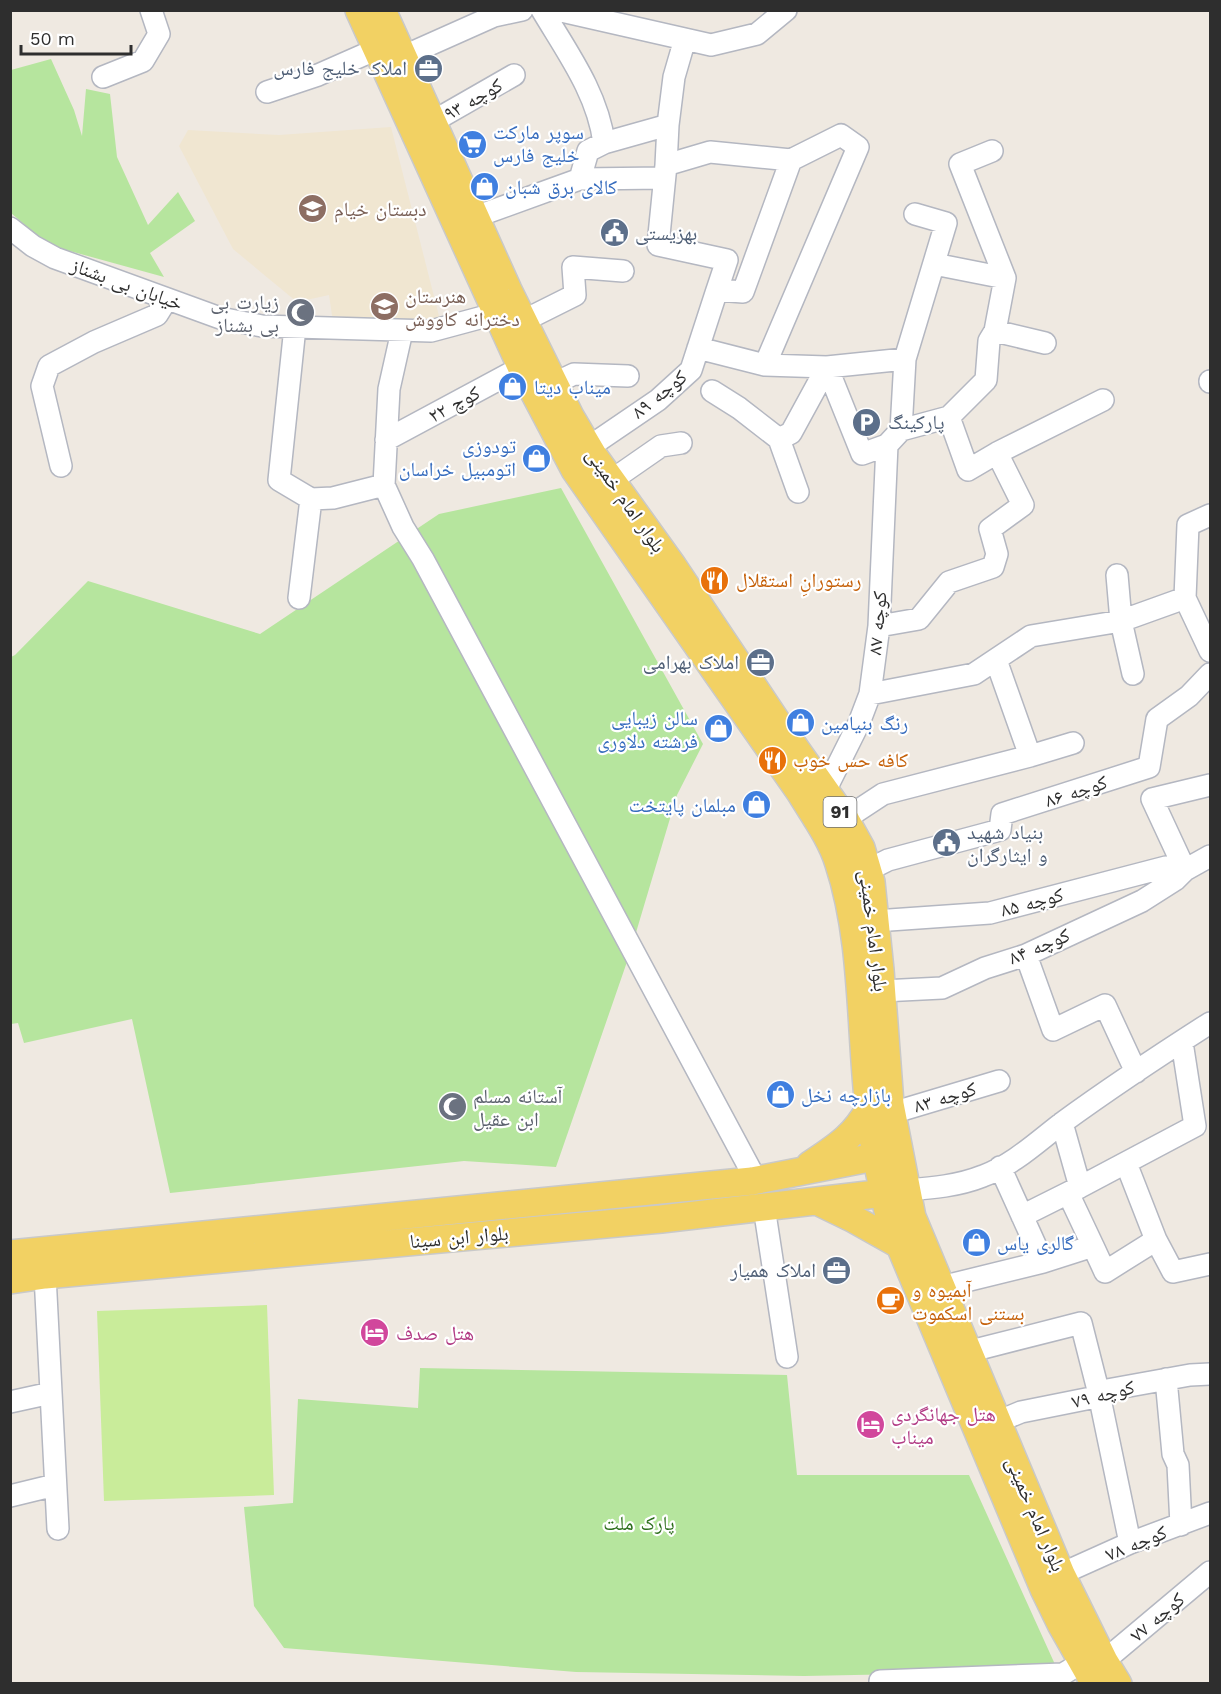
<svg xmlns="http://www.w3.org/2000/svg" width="1221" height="1694" viewBox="0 0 1221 1694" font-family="'Work Sans','Noto Naskh Arabic',sans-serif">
	<rect width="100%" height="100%" fill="#efe9e1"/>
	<path fill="#f0e6d1" d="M391 127 440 320 403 324 333 322 329 295 297 302 233 249 179 146 188 130 279 135Z"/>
	<path fill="#b6e59e" d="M51 59 74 110 82 136 86 89 110 94 117 157 148 225 178 192 195 221 150 253 164 277 48 245 11 213V70Z
		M561 488 703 744 677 795 629 956 556 1167 464 1161 170 1193 132 1019 24 1043 18 1023 11 1024V657L15 655 88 581 260 634 439 514Z
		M420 1368 787 1375 797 1475H969L1058 1671 804 1676 576 1672 284 1648 254 1606 244 1507 293 1503 298 1399 418 1408Z"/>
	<path fill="#c9ec9a" d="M267 1305 274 1495 104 1501 97 1311Z"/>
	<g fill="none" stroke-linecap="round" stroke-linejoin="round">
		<defs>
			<path id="minor" d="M542 10C567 52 598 94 604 143
				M557 10 711 45 757 34 786 10
				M402 57 494 16 522 10
				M103 77 143 61 159 34 151 10
				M267 92 318 75 377 49
				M432 122 514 75
				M668 125 674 77 685 39
				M992 151 960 164 1005 278
				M666 165 658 245 727 260 717 290 743 292 791 160
				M580 179 664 178
				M475 217 580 179 588 151 604 143 668 125 666 165 710 152 791 160 841 135 858 147 765 365 698 348
				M10 228 33 246 55 258 220 318 262 326 431 331 498 313
				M523 321 575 295 573 267 623 271
				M295 327 279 480 311 499
				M995 331 1045 343
				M905 359 946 223 915 214
				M765 365 827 367 862 454 887 445 901 430 949 417 986 380 989 341 995 331 1005 278 934 264
				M1210 381V382
				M553 384 574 374 628 376
				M712 391 739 408 779 439 791 433 827 367 905 359 901 430
				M949 417 968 470 997 453 1103 400
				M779 439 798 492
				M386 440 522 367
				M589 447 658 400 691 370 717 290
				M61 466 42 386 49 366 94 342 157 315 167 299
				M612 480 661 446 681 443
				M384 485 403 527 423 559 756 1180
				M299 598 311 499 333 498 384 485 389 389 402 331
				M1185 598 1210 651
				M879 626 919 619 949 582 993 567 997 554 990 529 1023 505 997 453
				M996 660 1030 756
				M1133 674 1121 621 1185 598 1188 525 1210 515
				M870 694 974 674 1031 636 1121 621 1117 575
				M825 791 859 723 870 694 879 626 887 445
				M845 819 883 794 1030 756 1073 743
				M868 870 888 860 1000 830 1002 814 1149 767 1157 719 1189 696 1210 674
				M1185 870 1152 799 1210 785
				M875 921 990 913 1166 867 1185 870
				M1026 955 1053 1030 1105 1005 1136 1072
				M882 991 942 988 985 968 1026 955 1142 901 1175 880 1185 870 1210 856
				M892 1113 999 1081
				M1126 1163 1156 1240 1173 1272 1210 1264
				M1000 1167 1043 1262
				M1080 1187 1195 1126 1182 1042
				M906 1190C932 1188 958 1186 983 1176 1013 1165 1037 1142 1062 1123 1110 1088 1160 1055 1210 1023
				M764 1207 787 1357
				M1022 1216 1080 1187 1062 1123
				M1093 1246 1105 1272 1156 1240
				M45 1275 58 1529
				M941 1287 1043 1262 1093 1246 1068 1193
				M967 1352 1081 1323 1099 1394 1130 1543
				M1166 1379 1173 1454 1178 1465 1181 1525
				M10 1402 51 1393
				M997 1422 1021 1412 1091 1398 1107 1390 1190 1375 1210 1374
				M10 1496 55 1485
				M1061 1574 1130 1543 1210 1513
				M1104 1661 1210 1572
				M880 1681 1063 1674 1083 1662"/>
			<path id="major" d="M359 10 525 375 575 470 800 792C814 815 831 838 839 864 864 940 860 1028 869 1108 873 1147 882 1186 891 1224L1044 1589 1061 1624 1095 1684
				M382 10 508 290 570 416 593 455 672 565 783 731 845 819 861 848 871 882 880 970 890 1104 912 1217 1061 1574 1104 1661 1118 1684
				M810 1165C835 1148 854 1137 869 1109
				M817 1201 852 1218 900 1245
				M10 1254 752 1181 895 1153
				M10 1280 45 1275 661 1219 902 1191"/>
		</defs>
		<use href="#minor" stroke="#b4b7c1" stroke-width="24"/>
		<use href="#major" stroke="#c9c9c9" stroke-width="30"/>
		<use href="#minor" stroke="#fff" stroke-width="21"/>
		<use href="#major" stroke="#f2d163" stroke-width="27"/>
	</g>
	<defs>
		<symbol id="office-disc" viewBox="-11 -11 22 22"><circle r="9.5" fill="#5c6f8a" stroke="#fff"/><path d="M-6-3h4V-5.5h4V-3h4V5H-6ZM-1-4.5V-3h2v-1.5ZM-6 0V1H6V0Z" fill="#fff"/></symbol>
		<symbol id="supermarket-disc" viewBox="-11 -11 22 22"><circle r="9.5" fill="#3f7fe0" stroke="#fff"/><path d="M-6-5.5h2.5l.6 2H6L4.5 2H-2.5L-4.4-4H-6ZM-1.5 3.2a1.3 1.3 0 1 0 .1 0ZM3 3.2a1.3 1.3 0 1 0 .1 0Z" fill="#fff"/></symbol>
		<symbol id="shop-disc" viewBox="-11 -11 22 22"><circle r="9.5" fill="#3f7fe0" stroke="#fff"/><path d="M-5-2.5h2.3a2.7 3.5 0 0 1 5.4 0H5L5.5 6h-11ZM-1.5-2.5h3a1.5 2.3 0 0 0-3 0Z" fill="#fff"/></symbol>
		<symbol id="school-disc" viewBox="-11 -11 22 22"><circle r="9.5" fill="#8d6e63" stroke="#fff"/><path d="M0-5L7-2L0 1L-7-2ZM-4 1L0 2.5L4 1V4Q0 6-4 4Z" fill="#fff"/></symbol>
		<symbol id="civic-disc" viewBox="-11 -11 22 22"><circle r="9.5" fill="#5c6f8a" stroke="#fff"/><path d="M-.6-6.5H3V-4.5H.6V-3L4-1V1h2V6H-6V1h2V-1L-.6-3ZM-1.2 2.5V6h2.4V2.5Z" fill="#fff"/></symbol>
		<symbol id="university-disc" viewBox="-11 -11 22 22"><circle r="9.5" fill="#8d6e63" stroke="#fff"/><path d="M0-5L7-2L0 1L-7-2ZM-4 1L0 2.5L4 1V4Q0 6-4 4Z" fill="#fff"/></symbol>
		<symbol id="mosque-disc" viewBox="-11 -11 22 22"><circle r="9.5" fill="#6b7280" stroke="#fff"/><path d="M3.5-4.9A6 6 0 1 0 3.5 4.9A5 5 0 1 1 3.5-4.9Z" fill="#fff"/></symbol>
		<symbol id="parking-disc" viewBox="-11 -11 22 22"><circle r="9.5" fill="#5c6f8a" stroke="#fff"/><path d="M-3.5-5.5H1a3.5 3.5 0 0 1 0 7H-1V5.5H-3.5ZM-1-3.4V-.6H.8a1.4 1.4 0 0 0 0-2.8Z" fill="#fff"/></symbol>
		<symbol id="restaurant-disc" viewBox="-11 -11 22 22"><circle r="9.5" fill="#e8710a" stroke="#fff"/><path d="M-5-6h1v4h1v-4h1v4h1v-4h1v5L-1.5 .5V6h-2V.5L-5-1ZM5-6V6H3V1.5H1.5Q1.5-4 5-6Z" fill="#fff"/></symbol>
		<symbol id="cafe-disc" viewBox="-11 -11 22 22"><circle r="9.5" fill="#e8710a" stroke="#fff"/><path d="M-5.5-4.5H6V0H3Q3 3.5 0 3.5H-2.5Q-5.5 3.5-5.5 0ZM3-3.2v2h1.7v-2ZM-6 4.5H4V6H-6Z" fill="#fff"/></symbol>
		<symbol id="hotel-disc" viewBox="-11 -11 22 22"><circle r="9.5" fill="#d1479c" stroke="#fff"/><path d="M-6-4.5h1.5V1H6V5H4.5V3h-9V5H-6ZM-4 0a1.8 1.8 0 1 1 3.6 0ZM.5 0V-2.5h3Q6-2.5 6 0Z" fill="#fff"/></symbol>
	</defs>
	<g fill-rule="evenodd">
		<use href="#office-disc" x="412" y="52" width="33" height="33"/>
		<use href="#supermarket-disc" x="456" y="128" width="33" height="33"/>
		<use href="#shop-disc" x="468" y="170" width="33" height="33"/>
		<use href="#school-disc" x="296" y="192" width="33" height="33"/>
		<use href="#civic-disc" x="598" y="216" width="33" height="33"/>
		<use href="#university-disc" x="368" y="290" width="33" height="33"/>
		<use href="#mosque-disc" x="284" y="296" width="33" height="33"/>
		<use href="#shop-disc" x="496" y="370" width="33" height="33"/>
		<use href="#parking-disc" x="850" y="406" width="33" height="33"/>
		<use href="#shop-disc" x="520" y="442" width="33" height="33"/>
		<use href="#restaurant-disc" x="698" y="564" width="33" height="33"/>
		<use href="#office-disc" x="744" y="646" width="33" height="33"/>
		<use href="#shop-disc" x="784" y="706" width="33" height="33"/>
		<use href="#shop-disc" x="702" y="712" width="33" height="33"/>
		<use href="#restaurant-disc" x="756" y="744" width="33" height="33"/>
		<use href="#shop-disc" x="740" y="788" width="33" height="33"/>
		<use href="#civic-disc" x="930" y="826" width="33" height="33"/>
		<use href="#shop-disc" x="764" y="1078" width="33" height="33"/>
		<use href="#mosque-disc" x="436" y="1090" width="33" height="33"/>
		<use href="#shop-disc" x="960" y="1226" width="33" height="33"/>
		<use href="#office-disc" x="820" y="1254" width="33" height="33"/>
		<use href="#cafe-disc" x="874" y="1284" width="33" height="33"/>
		<use href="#hotel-disc" x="358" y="1316" width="33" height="33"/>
		<use href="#hotel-disc" x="854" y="1408" width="33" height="33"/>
	</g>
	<g text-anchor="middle" stroke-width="4.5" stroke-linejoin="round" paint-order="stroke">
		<rect fill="#fff" stroke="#6d6d6d" stroke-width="1.5" x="823.5" y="797" width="33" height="30" rx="4.5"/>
		<g font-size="18" font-weight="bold" fill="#2e2e2e">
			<text x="840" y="818">91</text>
		</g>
		<g font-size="20" fill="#4e5e75" stroke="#fff" text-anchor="end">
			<text x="407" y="75">املاک خلیج فارس</text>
			<text x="635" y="240" text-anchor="start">بهزیستی</text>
			<text x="888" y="429" text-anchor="start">پارکینگ</text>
			<text x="739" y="669">املاک بهرامی</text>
			<text x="967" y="839" text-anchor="start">بنیاد شهید<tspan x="967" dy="23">و ایثارگران</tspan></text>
			<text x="816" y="1277">املاک همیار</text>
		</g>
		<g font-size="20" fill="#2e2e2e" stroke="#fff">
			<text transform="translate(473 99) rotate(-30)" y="7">کوچه ۹۳</text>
			<text transform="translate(127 284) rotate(20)" y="7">خیابان بی بشناز</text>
			<text transform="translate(659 394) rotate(-39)" y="7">کوچه ۸۹</text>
			<text transform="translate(454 404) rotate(-28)" y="7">کوچ ۲۲</text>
			<text transform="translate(626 500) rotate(55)" y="7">بلوار امام خمینی</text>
			<text transform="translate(877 623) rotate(-85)" y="7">کوچه ۸۷</text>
			<text transform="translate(1076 791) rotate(-18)" y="7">کوچه ۸۶</text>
			<text transform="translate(1032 902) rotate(-15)" y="7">کوچه ۸۵</text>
			<text transform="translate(874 931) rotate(83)" y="7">بلوار امام خمینی</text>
			<text transform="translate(1039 946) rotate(-23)" y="7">کوچه ۸۴</text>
			<text transform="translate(945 1097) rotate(-17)" y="7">کوچه ۸۳</text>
			<text transform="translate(459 1237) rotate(-5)" y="7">بلوار ابن سینا</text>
			<text transform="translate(1103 1394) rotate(-14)" y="7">کوچه ۷۹</text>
			<text transform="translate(1036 1514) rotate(67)" y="7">بلوار امام خمینی</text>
			<text transform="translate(1136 1543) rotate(-22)" y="7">کوچه ۷۸</text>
			<text transform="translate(1157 1617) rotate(-40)" y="7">کوچه ۷۷</text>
		</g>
		<g font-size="20" fill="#366cbe" stroke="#fff" text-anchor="start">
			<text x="493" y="139">سوپر مارکت<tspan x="493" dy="23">خلیج فارس</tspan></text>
			<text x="505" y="194">کالای برق شبان</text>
			<text x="534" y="394">میناب دیتا</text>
			<text x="516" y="453" text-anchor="end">تودوزی<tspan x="516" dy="23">اتومبیل خراسان</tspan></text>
			<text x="698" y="725" text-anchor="end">سالن زیبایی<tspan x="698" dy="23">فرشته دلاوری</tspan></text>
			<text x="821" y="730">رنگ بنیامین</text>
			<text x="736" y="812" text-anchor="end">مبلمان پایتخت</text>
			<text x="801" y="1102">بازارچه نخل</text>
			<text x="997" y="1250">گالری یاس</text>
		</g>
		<g font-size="20" fill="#785e54" stroke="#fff" text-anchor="start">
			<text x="334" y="216">دبستان خیام</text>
			<text x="405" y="303">هنرستان<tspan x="405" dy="23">دخترانه کاووش</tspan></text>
		</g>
		<g font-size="20" fill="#5b616d" stroke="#fff" text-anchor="end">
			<text x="279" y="309">زیارت بی<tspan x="279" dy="23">بی بشناز</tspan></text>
			<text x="473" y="1103" text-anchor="start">آستانه مسلم<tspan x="473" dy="23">ابن عقیل</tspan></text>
		</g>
		<g font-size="20" fill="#c56008" stroke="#fff" text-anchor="start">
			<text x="736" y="587">رستورانِ استقلال</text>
			<text x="793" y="767">کافه حس خوب</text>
			<text x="912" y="1297">آبمیوه و<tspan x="912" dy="23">بستنی اسکموت</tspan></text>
		</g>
		<g font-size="20" fill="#b23c85" stroke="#fff" text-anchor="start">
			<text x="396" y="1340">هتل صدف</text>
			<text x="891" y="1421">هتل جهانگردی<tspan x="891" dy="23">میناب</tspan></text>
		</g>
		<g font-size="20" fill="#2c6e1b" stroke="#fff">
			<text x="639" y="1530">پارک ملت</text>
		</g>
	</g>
	<rect width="1221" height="1694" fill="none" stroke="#2e2e2e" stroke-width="24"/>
	<path d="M21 45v9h110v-9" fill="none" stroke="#2e2e2e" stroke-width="3"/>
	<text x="30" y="45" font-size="18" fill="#2e2e2e" stroke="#ffffff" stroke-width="4.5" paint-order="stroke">50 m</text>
</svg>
